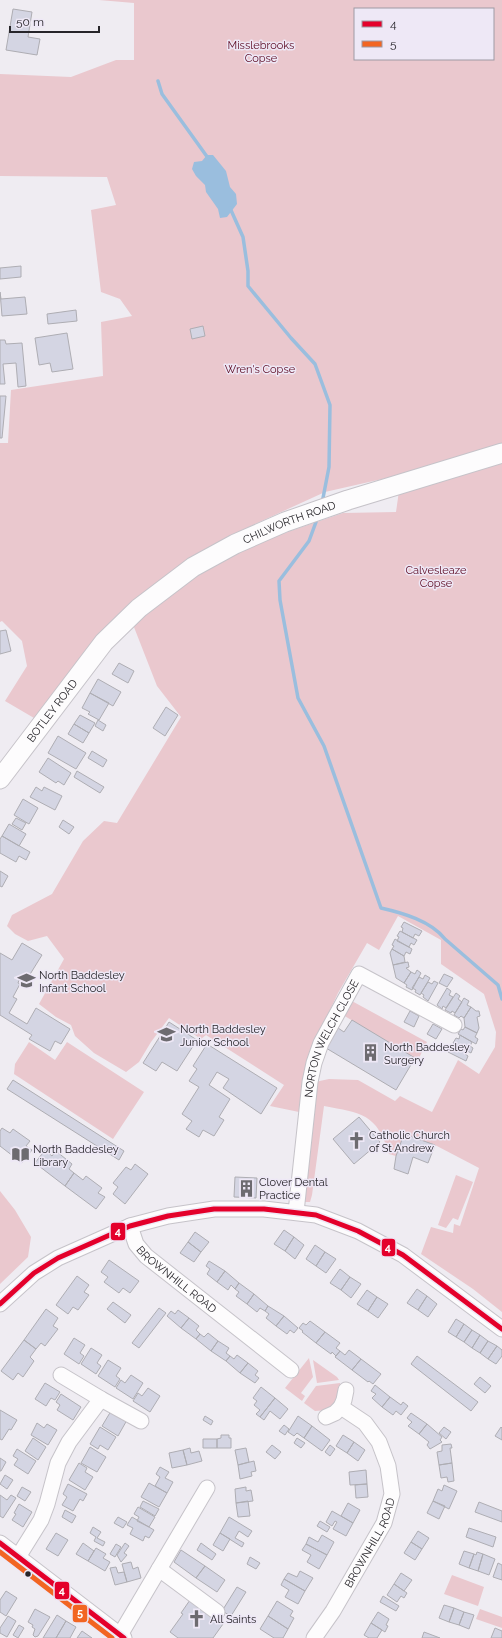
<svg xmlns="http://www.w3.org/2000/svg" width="502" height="1638" viewBox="0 0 502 1638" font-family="Raleway,sans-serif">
	<rect width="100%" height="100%" fill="#efecf2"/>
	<path fill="#eac8ce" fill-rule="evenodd" d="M99 0H502V443L413 472 325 492 229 536 166 577 115 618 34 718 5 701 27 666 22 641 2 621 0 622V443H8L11 390 103 376 101 322 132 316 120 299 101 292 91 210 116 205 107 177 0 176V74L71 77 116 60H134V3ZM355 9H493V59H355Z
		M502 458V1312L473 1289 421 1254 431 1227 453 1233 454 1224 460 1226 479 1168 435 1145 404 1134 396 1156 389 1154C377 1113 361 1113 324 1106L312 1195 310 1202H304L315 1082 329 1079 358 1080 395 1101 400 1096 432 1112 458 1060 479 1074 495 1047 496 1032 484 994 441 964V940L398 916 379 950 367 943 338 993 309 1055 299 1112 270 1106 284 1085 206 1035 201 1039 169 1018 151 1042 139 1062 126 1072 94 1053 75 1036 71 1025 56 1017 39 1004 64 959 47 936 28 941 15 934 7 926 12 915 52 894 83 841 104 821 117 823 181 717 157 686 132 622 189 581 222 561 270 538 343 513 396 512 399 491Z
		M350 1000 427 1042 418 1060 343 1015Z
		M29 1042 55 1060 67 1042 144 1092 113 1139 14 1074 15 1064Z
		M456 1175 473 1182 458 1220 453 1218 446 1228 438 1225Z
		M0 1191 15 1210 31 1237 28 1257 0 1284Z
		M309 1358 313 1377 301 1393 305 1396 302 1401 285 1388Z
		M313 1360 337 1377 339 1380 317 1383Z
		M340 1383C344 1395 336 1402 329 1410L315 1411 304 1403 316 1386Z
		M452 1575 484 1587 478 1606 444 1594Z
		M480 1609 502 1617V1628L476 1619Z"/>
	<path fill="#9abede" d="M207 155H213L226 171 230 187 236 194 237 204 227 217 220 218 218 209 206 192 205 185 196 176 192 169 194 162 202 161Z"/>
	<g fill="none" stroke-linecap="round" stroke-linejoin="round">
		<path stroke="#9abede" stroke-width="3.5" d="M158 81 162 94 208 158
			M230 208 243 237 248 271V286L291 338 315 364 330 405 329 467 323 498
			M316 522 309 541 279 581 280 600 298 698 324 746 381 908C403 913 431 921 445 939L498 985 502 999"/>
	</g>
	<path fill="#d4d5e3" stroke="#aeadb3" d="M13 9 32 12 28 37 40 39 37 55 6 50Z
		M21 266V277L0 279V268Z
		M0 292 1 299 25 297 27 314 2 316Z
		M76 310 77 321 48 324 47 314Z
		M203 326 205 336 192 339 190 329Z
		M67 333 73 369 52 372 50 363 39 365 35 338Z
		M0 340H5L6 344 22 343 26 386 18 387 16 363 3 364 5 384H0Z
		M0 396H6L2 438H0Z
		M6 630 11 651 0 654V631Z
		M119 663 134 671 128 683 112 674Z
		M98 679 121 692 113 706 90 693Z
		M90 693 109 703 99 720 88 714 90 712 82 708Z
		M166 707 178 715 165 736 153 728Z
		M80 715 95 723 89 733 74 724Z
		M98 720 106 725 103 731 95 726Z
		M74 724 89 733 83 743 68 734Z
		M58 736 86 753 76 769 48 753Z
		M92 751 107 760 103 767 88 758Z
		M48 758 71 773 64 785 58 781 56 783 39 772Z
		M77 771 104 787 100 793 74 777Z
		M36 787 42 791 44 787 62 796 55 810 30 797Z
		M23 799 38 808 29 824 14 815Z
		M16 818 26 823 22 830 12 824Z
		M63 820 74 827 69 834 59 827Z
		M9 824 26 834 19 846 2 836Z
		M2 836 30 852 26 860 19 856 16 862 0 853V839Z
		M0 871 8 876 2 887 0 886Z
		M404 922 422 931 419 936 415 934 413 938 402 932 403 928 401 927Z
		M400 931 417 940 414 945 411 943 409 947 397 941 399 937 397 936Z
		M395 939 412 949 410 954 406 952 404 956 392 949 394 946 392 945Z
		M22 943 42 955 24 984 19 980 18 983 20 984 13 997 17 999 9 1013 27 1024 36 1008 70 1029 61 1044 55 1041 50 1051 29 1039 32 1035 0 1015V953L12 960Z
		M392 949 404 956 405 962 393 965 390 953Z
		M408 962 409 967 406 968 411 972 404 983 396 978 393 965Z
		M417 970 421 973 412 990 406 987 407 985 404 983 411 972 415 974Z
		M444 974 453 978 447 987 439 983Z
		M425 975 430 978 420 995 415 992 416 990 412 988 419 977 423 979Z
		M434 981 438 983 428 1001 423 997 424 995 421 993 428 982 432 984Z
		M447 988 451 991 449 995 453 997 446 1008 443 1006 442 1009 437 1005Z
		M456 993 460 996 458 999 462 1002 455 1013 452 1011 451 1013 445 1010Z
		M464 998 469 1001 467 1005 471 1007 464 1018 461 1016 459 1018 454 1015Z
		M471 1007 476 1011H479L480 1016 477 1017 479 1028 477 1033 465 1027 464 1018Z
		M410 1011 419 1016 414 1027 404 1022Z
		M352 1020 415 1058 396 1090 326 1048 338 1028 344 1032Z
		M169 1022 197 1040 177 1071 162 1062 156 1071 143 1063Z
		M433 1024 442 1029 436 1039 427 1034Z
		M465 1027 477 1033 475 1037 478 1039 476 1044 458 1034 461 1029 463 1030Z
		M460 1035 472 1042 470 1046 473 1048 471 1053 453 1043 456 1038 459 1039Z
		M207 1044 277 1088 261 1114 223 1088 229 1079 217 1072 209 1085 230 1099 219 1117 224 1120 214 1136 203 1130 199 1137 186 1129 192 1121 182 1114 199 1087 189 1081 197 1069 193 1066Z
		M455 1044 467 1050 465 1054 468 1056 466 1061 448 1052 451 1046 453 1047Z
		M13 1080 124 1151 119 1160 7 1089Z
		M359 1117 380 1142 354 1164 333 1139Z
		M2 1128 10 1133 13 1129 30 1141 26 1146 32 1150 22 1163 0 1146V1131Z
		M404 1134 435 1145 428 1163 413 1157 408 1174 394 1169 396 1156Z
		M45 1150 52 1156 56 1151 72 1164 69 1169 74 1173 65 1186 35 1163Z
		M135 1164 148 1174 125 1204 113 1194 118 1187 113 1183 126 1167 131 1170Z
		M74 1173 83 1180 86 1176 102 1188 98 1193 105 1197 96 1209 65 1186Z
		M235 1177 257 1178 256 1198 234 1197Z
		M284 1230 294 1237 285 1251 274 1244Z
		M195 1232 209 1242 201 1252 188 1242Z
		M294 1237 304 1245 295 1259 285 1251Z
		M188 1242 201 1252 194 1262 180 1253Z
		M315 1245 325 1252 316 1266 306 1259Z
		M325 1252 336 1259 326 1273 316 1266Z
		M109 1260 139 1281 130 1293 123 1288 119 1293 104 1282 108 1277 101 1272Z
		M209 1261 225 1271 217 1282 207 1274 210 1269 206 1266Z
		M340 1269 350 1277 341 1290 330 1283Z
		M225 1271 239 1283 235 1289 231 1285 228 1290 217 1282Z
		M77 1276 89 1285 84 1292 89 1295 78 1310 73 1307 68 1314 56 1305Z
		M350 1277 361 1284 351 1298 341 1290Z
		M239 1283 254 1294 247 1304 236 1296 239 1292 235 1289Z
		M417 1289 427 1296 418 1310 407 1303Z
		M367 1290 377 1297 368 1311 357 1304Z
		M254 1294 268 1306 265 1311 260 1308 257 1312 247 1304Z
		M427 1296 437 1304 428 1317 418 1310Z
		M377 1297 388 1304 378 1318 368 1311Z
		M113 1302 131 1315 125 1323 107 1309Z
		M268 1306 284 1316 276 1326 266 1318 269 1314 265 1311Z
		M159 1308 166 1313 139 1348 132 1343Z
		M46 1309 58 1318 53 1326 58 1329 45 1346 41 1343 36 1349 24 1340Z
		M178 1310 189 1318 181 1328 167 1316 171 1311 175 1314Z
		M284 1316 298 1328 294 1333 290 1330 287 1334 276 1326Z
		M189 1318 199 1326 196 1330 200 1334 196 1339 181 1328Z
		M456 1319 464 1324 456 1337 448 1332Z
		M310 1321 325 1332 316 1343 302 1332 303 1331 299 1328 303 1323 306 1325Z
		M464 1324 472 1330 464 1342 456 1337Z
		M472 1330 480 1335 472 1348 464 1342Z
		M325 1332 340 1343 336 1348 340 1351 336 1356 332 1352 331 1354 316 1343Z
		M208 1333 218 1341 211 1351 196 1339 200 1334 204 1337Z
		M480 1335 488 1341 480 1353 472 1348Z
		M74 1338 85 1345 80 1353 84 1356 79 1364 64 1354Z
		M24 1340 36 1349 30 1357 34 1361 23 1377 18 1373 13 1380 1 1371Z
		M218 1341 229 1348 226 1353 230 1356 226 1361 211 1351Z
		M488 1341 497 1346 488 1359 480 1353Z
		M497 1346 502 1350V1356L496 1364 488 1359Z
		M91 1348 102 1355 97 1363 101 1366 96 1374 81 1364Z
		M349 1350 361 1359 352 1370 335 1357 340 1351 345 1355Z
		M237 1355 248 1363 240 1373 226 1361 230 1356 234 1359Z
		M417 1356 478 1402 471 1411 411 1364Z
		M361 1359 381 1374 373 1384 369 1381 368 1382 352 1370Z
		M108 1360 121 1368 116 1376 120 1379 115 1387 98 1376Z
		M248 1363 258 1371 255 1375 259 1378 255 1383 240 1373Z
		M131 1375 143 1383 133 1399 116 1388 121 1380 125 1383Z
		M480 1377 491 1386 485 1393 474 1384Z
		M45 1383 60 1392 55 1400 51 1398 46 1406 35 1399Z
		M375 1385 390 1397 382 1407 372 1398 376 1394 371 1391Z
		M261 1387 275 1398 260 1417 256 1414 260 1410 254 1405 257 1401 253 1398Z
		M148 1388 160 1396 150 1412 133 1401 138 1393 142 1396Z
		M61 1394 81 1407 73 1420 57 1410 60 1405 56 1402Z
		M390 1397 401 1405 403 1402 408 1406 401 1415 396 1411 393 1415 382 1407Z
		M275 1398 288 1409 280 1419 270 1411 264 1420 260 1417Z
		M0 1410 17 1420 11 1430 9 1429 2 1440 0 1439Z
		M111 1411 127 1420 118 1436 102 1426Z
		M411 1413 427 1424 419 1434 408 1426 412 1422 407 1418Z
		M205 1416 213 1421 211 1425 203 1420Z
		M298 1416 312 1426 304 1438 297 1433 294 1436 288 1432Z
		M37 1423 44 1428 47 1424 57 1430 48 1445 31 1435Z
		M427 1424 442 1437 440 1440 442 1442 430 1449 427 1445 429 1442 419 1434Z
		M284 1425 289 1429 285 1435 279 1431Z
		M312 1426 330 1440 322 1451 304 1438Z
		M100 1427 116 1437 108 1450 100 1445 98 1449 90 1444Z
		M444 1427 451 1432 446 1439 439 1433Z
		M501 1427 502 1428V1440L495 1436Z
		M221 1435H229V1438H231V1448H217V1439L221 1438Z
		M343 1435 354 1442 347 1453 336 1446Z
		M33 1438 46 1447 38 1460 25 1451Z
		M297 1438 305 1443 301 1448 294 1443Z
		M203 1439H217V1448H203Z
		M354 1442 365 1450 358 1461 347 1453Z
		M451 1444 452 1448H450L452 1463 439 1465 437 1452 442 1451V1445Z
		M272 1445 281 1452 275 1459 266 1452Z
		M330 1445 335 1449 330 1456 325 1452Z
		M90 1447 106 1457 97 1472 81 1463Z
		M190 1448 191 1453 199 1451 202 1461 187 1465 183 1450Z
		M246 1448 249 1462 238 1465 235 1450Z
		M17 1449 36 1461 28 1474 14 1465 18 1459 13 1456Z
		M183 1450 187 1465 172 1468 169 1453Z
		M0 1458 6 1462 1 1471H0Z
		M254 1461 256 1471 251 1472 252 1476 240 1479 238 1465Z
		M79 1463 87 1468 85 1472 93 1477 85 1490 69 1480Z
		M452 1463 454 1481 448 1482 447 1477 441 1478 439 1465Z
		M160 1467 169 1472 165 1478 173 1482 167 1493 155 1486 160 1477 156 1474Z
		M366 1470 367 1484 350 1485 349 1472Z
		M5 1475 13 1480 7 1489 0 1484Z
		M149 1483 167 1493 159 1507 141 1497Z
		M68 1484 87 1494 83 1501 80 1499 73 1511 62 1505 67 1497 63 1494Z
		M367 1484 368 1497 356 1498 355 1485Z
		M444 1485 457 1491 449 1509 433 1501 438 1489 442 1491Z
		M22 1487 31 1492 25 1501 17 1496Z
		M246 1487V1491L251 1490 253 1501 236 1503 235 1489Z
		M0 1495 7 1500 11 1495 16 1498 3 1518 0 1516Z
		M143 1501 159 1509 155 1516 140 1507Z
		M248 1501 250 1516 238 1517 236 1503Z
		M433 1501 445 1506 439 1519 427 1513Z
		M479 1502 502 1511V1522L475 1512Z
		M348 1503 360 1510 353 1523 341 1516Z
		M19 1504 32 1512 23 1527 12 1520 16 1514 14 1513Z
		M138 1507 155 1517 149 1527 137 1521 139 1517 134 1514Z
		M65 1510 76 1516 72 1523 62 1517Z
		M332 1511 353 1523 346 1536 333 1529 337 1522 335 1521 332 1526 326 1522Z
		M118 1517 127 1522 123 1528 114 1523Z
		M132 1517 154 1530 149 1538 145 1536 143 1541 130 1534 133 1528 127 1525Z
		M229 1517 252 1531 248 1537 239 1531 235 1538 244 1543 242 1547 220 1533Z
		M320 1521 330 1527 327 1532 317 1526Z
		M93 1527 101 1532 97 1538 105 1542 103 1546 94 1541 96 1537 90 1533Z
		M469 1528 496 1537 493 1547 466 1537Z
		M418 1531 429 1538 422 1549 411 1542Z
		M56 1533 68 1540 58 1556 46 1549Z
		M220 1533 230 1539 223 1551 213 1545Z
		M322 1535 334 1542 327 1555 306 1544 309 1537 318 1542Z
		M411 1542 422 1549 415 1560 404 1553Z
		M83 1543 94 1551 88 1561 76 1554Z
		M125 1543 129 1546 124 1553 127 1555 121 1562 117 1555Z
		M201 1543 216 1554 212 1560 197 1550Z
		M116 1544 121 1547 115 1557 110 1554Z
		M306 1544 327 1555 319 1569 307 1562 311 1555 302 1550Z
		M96 1548 106 1554 103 1558 110 1562 105 1571 88 1561Z
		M181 1550 205 1566 196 1578 174 1562Z
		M464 1551 474 1554 469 1568 459 1564Z
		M477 1552 483 1554 478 1571 469 1568 474 1554 476 1555Z
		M483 1554 495 1559 489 1575 478 1571Z
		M250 1557 260 1563 256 1569 247 1564Z
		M131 1562 133 1569 138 1567 141 1578 127 1582 122 1564Z
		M498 1563 502 1565V1580L493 1577Z
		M205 1566 225 1580 217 1592 196 1578Z
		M116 1567 118 1573 124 1572 127 1582 115 1585 110 1568Z
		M300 1571 313 1578 305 1591 284 1579 288 1573 297 1577Z
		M401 1573 412 1580 404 1591 394 1584Z
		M284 1579 305 1591 298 1604 285 1597 289 1590 281 1585Z
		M394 1584 407 1593 404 1598 401 1596 397 1602 387 1595Z
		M237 1587 246 1592 231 1616 222 1611Z
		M6 1591 17 1598 6 1616 0 1612V1600Z
		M383 1596 399 1606 396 1611 380 1602Z
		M190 1600 223 1624 213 1638H178L170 1632 183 1614 181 1613Z
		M277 1601 293 1611 290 1616 294 1618 288 1629 268 1616Z
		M444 1605 454 1608 449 1622 439 1618Z
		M454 1608 464 1612 459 1625 449 1622Z
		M35 1609 50 1617 38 1636 35 1637 33 1635 35 1629 32 1627 33 1625 28 1622Z
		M378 1612 389 1619 386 1625 388 1626 385 1632 371 1623Z
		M464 1612 474 1615 469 1629 459 1625Z
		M57 1615 66 1621 56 1638H43Z
		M8 1616 16 1621 7 1637 0 1633V1628Z
		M268 1616 288 1629 283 1638H274L260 1629Z
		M66 1621 76 1627 70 1638H56Z
		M371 1623 382 1630 377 1638H369L364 1635Z
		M19 1625 24 1628 18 1638 13 1635Z
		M495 1628 502 1631V1638H491Z
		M82 1631 92 1638H77Z
		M424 1632 440 1638H422Z"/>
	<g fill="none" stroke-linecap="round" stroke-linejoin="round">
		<defs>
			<g id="minor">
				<path id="s1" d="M296 1212 310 1082 314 1063 321 1043 359 974 454 1025"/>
				<path id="s2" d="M130 1226 136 1244 146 1256 291 1370"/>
				<path d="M0 1304 34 1273 58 1258 130 1226 168 1216 214 1209H264L316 1215 358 1231 403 1255 502 1329"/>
				<path d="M61 1375 101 1399 141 1421"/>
				<path d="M341 1407 344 1400 346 1390"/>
				<path d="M0 1543 124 1638"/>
				<path d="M18 1557 41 1520 47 1504 58 1463 69 1442 101 1399"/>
				<path d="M159 1569 217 1612"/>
				<path d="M120 1635 207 1488"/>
				<path id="s3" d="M314 1638 333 1611 384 1523 392 1494 388 1466 379 1442 365 1423 341 1407 335 1413 326 1417"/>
			</g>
			<g id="major">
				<path id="s4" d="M0 779 104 642 139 608 193 567 235 544 285 522 348 500 502 453"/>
			</g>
		</defs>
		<use href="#minor" stroke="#c6c3c9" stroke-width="17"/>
		<use href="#major" stroke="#c6c3c9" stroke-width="21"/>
		<use href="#minor" stroke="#fdfcfd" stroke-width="15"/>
		<use href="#major" stroke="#fdfcfd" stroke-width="19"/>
		<defs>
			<path id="bus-1" d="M0 1304 34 1273 58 1258 130 1226 168 1216 214 1209H264L316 1215 358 1231 403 1255 502 1329
				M0 1543 124 1638"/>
			<path id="bus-2" d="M0 1552 112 1638"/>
		</defs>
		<use href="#bus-1" stroke="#eee8f6" stroke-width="8"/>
		<use href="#bus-2" stroke="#eee8f6" stroke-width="8"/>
		<use href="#bus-1" stroke="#e4002b" stroke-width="5"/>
		<use href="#bus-2" stroke="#f26522" stroke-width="5"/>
	</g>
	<defs>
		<symbol id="school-bare" viewBox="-9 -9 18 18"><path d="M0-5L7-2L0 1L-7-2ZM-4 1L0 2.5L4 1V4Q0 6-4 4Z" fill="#6d6b70" stroke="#eee8f6" stroke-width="2.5" paint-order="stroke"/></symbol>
		<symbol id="building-bare" viewBox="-9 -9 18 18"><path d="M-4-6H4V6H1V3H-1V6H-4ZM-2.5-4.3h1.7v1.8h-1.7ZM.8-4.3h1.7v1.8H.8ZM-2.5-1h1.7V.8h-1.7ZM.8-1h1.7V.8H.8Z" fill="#6d6b70" stroke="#eee8f6" stroke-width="2.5" paint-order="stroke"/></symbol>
		<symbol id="church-bare" viewBox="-9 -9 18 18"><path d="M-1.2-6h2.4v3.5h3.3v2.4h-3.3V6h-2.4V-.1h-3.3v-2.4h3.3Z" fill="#6d6b70" stroke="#eee8f6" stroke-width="2.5" paint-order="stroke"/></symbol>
		<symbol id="library-bare" viewBox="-9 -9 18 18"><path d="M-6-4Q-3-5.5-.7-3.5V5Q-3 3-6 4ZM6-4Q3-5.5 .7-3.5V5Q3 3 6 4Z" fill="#6d6b70" stroke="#eee8f6" stroke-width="2.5" paint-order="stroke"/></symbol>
	</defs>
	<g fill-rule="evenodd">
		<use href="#school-bare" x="14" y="968" width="25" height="25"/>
		<use href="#school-bare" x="154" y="1022" width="25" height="25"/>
		<use href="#building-bare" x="358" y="1040" width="25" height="25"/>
		<use href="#church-bare" x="344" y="1128" width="25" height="25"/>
		<use href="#library-bare" x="8" y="1142" width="25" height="25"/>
		<use href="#building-bare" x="234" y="1176" width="25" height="25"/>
		<use href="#church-bare" x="184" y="1606" width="25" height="25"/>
	</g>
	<circle fill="#27252a" stroke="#eee8f6" stroke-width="1.5" cx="28" cy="1574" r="3.5"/>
	<g text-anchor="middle" stroke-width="3" stroke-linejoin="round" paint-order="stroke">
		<g font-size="11" fill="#5d0b23" stroke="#eee8f6">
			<text x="261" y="49">Misslebrooks<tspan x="261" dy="13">Copse</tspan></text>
			<text x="260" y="373">Wren's Copse</text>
			<text x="436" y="574">Calvesleaze<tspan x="436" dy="13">Copse</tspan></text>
		</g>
		<g font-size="11" fill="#27252a" stroke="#eee8f6">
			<text dy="4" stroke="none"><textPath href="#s4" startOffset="395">CHILWORTH ROAD</textPath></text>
			<text dy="4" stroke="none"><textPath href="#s4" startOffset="86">BOTLEY ROAD</textPath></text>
			<text dy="4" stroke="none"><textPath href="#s1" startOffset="179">NORTON WELCH CLOSE</textPath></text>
			<text dy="4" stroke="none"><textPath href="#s2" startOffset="73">BROWNHILL ROAD</textPath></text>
			<text dy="4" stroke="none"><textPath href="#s3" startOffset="111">BROWNHILL ROAD</textPath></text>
		</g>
		<g font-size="11" fill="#27252a" stroke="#eee8f6" text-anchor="start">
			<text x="39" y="979">North Baddesley<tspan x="39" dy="13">Infant School</tspan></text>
			<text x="180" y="1033">North Baddesley<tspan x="180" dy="13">Junior School</tspan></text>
			<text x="384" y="1051">North Baddesley<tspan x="384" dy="13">Surgery</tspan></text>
			<text x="369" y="1139">Catholic Church<tspan x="369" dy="13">of St Andrew</tspan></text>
			<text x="33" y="1153">North Baddesley<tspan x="33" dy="13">Library</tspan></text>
			<text x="259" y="1186">Clover Dental<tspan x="259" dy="13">Practice</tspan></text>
			<text x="210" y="1623">All Saints</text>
		</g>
	</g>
	<g stroke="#eee8f6" stroke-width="1.5">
		<rect x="110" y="1222" width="16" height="19" rx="4" fill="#e4002b"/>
		<rect x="381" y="1238" width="15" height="19" rx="4" fill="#e4002b"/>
		<rect x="54" y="1581" width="16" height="19" rx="4" fill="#e4002b"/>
		<rect x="72" y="1604" width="16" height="19" rx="4" fill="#f26522"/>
	</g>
	<g font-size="11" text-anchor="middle" font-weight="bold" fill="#fff">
		<text x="118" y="1235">4</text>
		<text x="388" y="1251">4</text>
		<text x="62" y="1594">4</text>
		<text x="80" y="1617">5</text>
	</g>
	<rect x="354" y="8" width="140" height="52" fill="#eee8f6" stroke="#9e9aa4"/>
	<rect x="362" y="21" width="20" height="6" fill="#e4002b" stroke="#9e9aa4"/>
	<text x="390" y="28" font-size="12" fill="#27252a">4</text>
	<rect x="362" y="41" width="20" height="6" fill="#f26522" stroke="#9e9aa4"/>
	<text x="390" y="48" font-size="12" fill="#27252a">5</text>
	<path d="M10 26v6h89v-6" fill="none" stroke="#27252a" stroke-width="2"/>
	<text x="16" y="26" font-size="12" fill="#27252a" stroke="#eee8f6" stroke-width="3" paint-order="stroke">50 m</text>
</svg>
